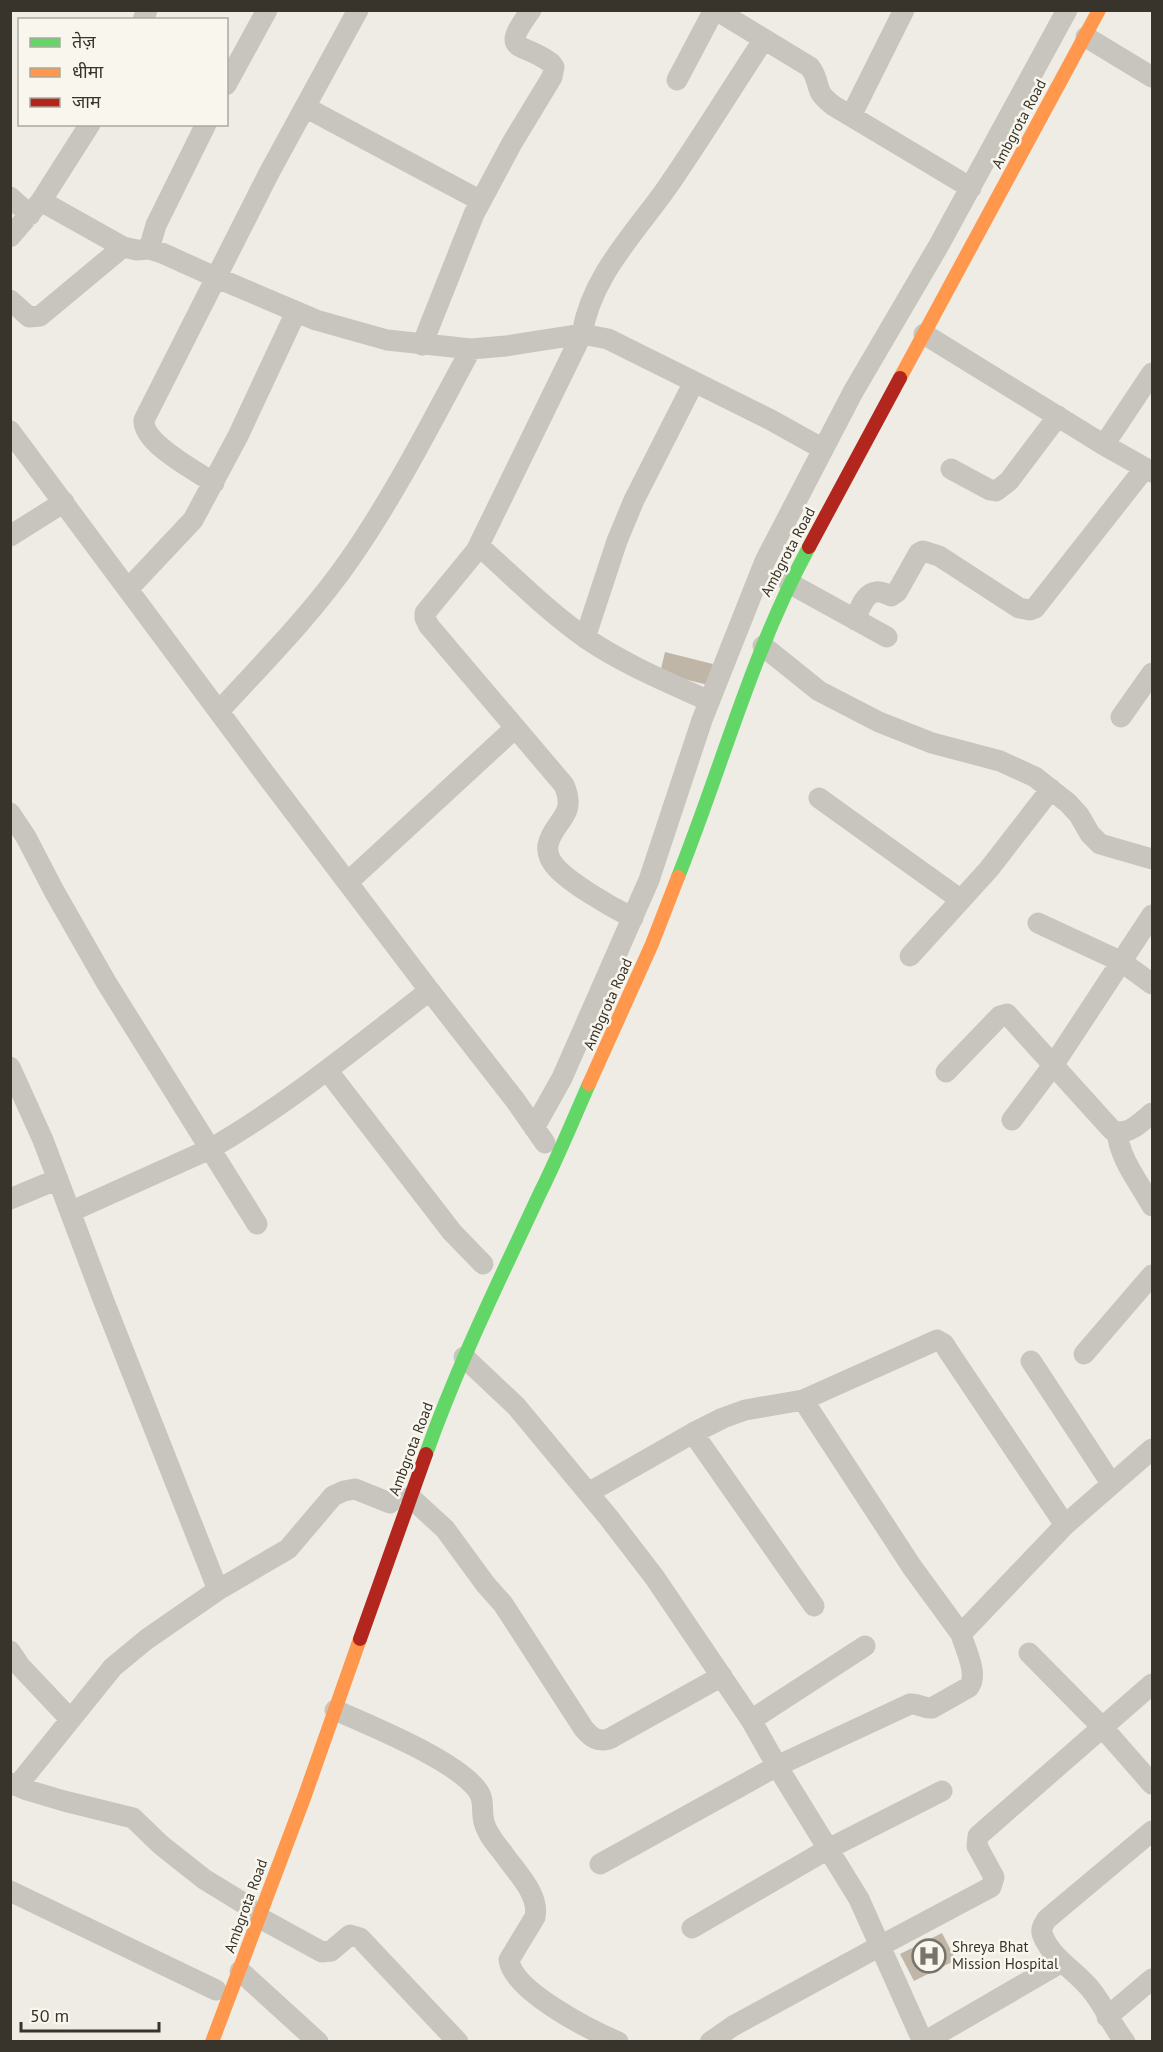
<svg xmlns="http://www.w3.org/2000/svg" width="1163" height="2052" viewBox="0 0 1163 2052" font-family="'PT Sans','Noto Sans Devanagari',sans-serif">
	<rect width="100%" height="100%" fill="#eeece4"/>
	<path fill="#c0b6a8" d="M665 652 713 664 708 685 660 673Z
		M942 1933 956 1960 914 1981 900 1954Z"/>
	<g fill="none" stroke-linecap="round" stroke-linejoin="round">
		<path stroke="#c7c5be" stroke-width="21" d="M716 10 810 67C823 85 811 89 834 106L971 188
			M143 20 147 10
			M1086 37 1152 77
			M677 80 714 10
			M226 85 267 10
			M305 107 481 201
			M851 116 904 10
			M10 197 30 215
			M41 201 123 247 137 250 149 249 162 253 215 277 316 320 387 340 471 349 506 346 582 334 608 339 771 420 823 449
			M10 237 41 201 90 124
			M149 249 156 225 206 124
			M10 300 29 317 40 316 123 247
			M924 334 1104 445 1152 472
			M422 345 474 214 512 143 552 77 554 67 551 63C520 40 499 55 531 10
			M10 431 266 775 426 986 515 1100 545 1143
			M1104 445 1152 373
			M951 469 990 490 996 491 1009 481 1058 416
			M214 483C196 471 142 443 144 420L269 173 358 10
			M10 536 64 502
			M479 546C514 577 548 612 587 639 624 664 667 682 709 701
			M789 583 887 637
			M128 589 193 520 238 436 296 312
			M855 620C859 611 864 593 876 592 881 591 886 594 891 596L897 592 919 553 923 551 939 556 1019 608 1030 610 1035 608 1145 468
			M585 638 617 541 634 500 694 382
			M763 646 819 691 879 722 932 743 1000 761 1035 777 1068 803 1079 815 1090 834 1100 844 1152 859
			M219 711C264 662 312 614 350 559 396 493 433 419 471 349
			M1121 717 1152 673
			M819 798 961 900
			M10 813 26 837 54 891 106 982 257 1224
			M348 882 515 728
			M633 918C613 908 563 880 552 862 549 858 547 850 548 845 553 820 578 817 564 785L429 626 425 618V613L476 551 582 334C591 277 634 234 666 189 700 140 731 89 764 39
			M1038 923 1122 962 1152 984
			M910 956 989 869 1051 789
			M10 1067 43 1140 103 1299 218 1590
			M327 1070 452 1232 483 1264
			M946 1072 1000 1016 1007 1014 1112 1130C1128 1137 1141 1122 1152 1113
			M1012 1120 1054 1064 1152 915
			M534 1128 562 1078 649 880 702 720 765 561 853 392 939 245 1067 10
			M1117 1132C1120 1160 1139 1182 1152 1206
			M10 1199 58 1179
			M70 1212 210 1149C288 1104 358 1046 429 991
			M1084 1354 1152 1275
			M464 1357 516 1406 609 1518 655 1578 751 1720 777 1766 859 1899 880 1946 733 2026 710 2042
			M1031 1361 1111 1483
			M803 1400 912 1567 961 1634 1065 1525 1152 1449
			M693 1433 814 1606
			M588 1493 693 1433 723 1418 745 1410 803 1400 937 1340 944 1344 949 1352 1065 1525
			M410 1497 445 1529 486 1585 503 1604 584 1729C592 1738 597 1742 609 1739L722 1676
			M10 1651 20 1666 70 1719
			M1029 1653 1103 1728 1152 1784
			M335 1710C369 1725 458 1761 478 1791 485 1800 481 1812 484 1822 487 1834 496 1844 503 1853 515 1871 540 1894 535 1917L509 1960C513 1991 590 2030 618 2042
			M751 1720 865 1646
			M10 1783 27 1790 64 1801 133 1818 161 1845 204 1879 248 1906
			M17 1786 113 1667 147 1639 218 1590 288 1549 333 1496 344 1491 355 1489 390 1503
			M600 1864 777 1766 910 1704C919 1703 924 1709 932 1708L969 1687C979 1674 965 1649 961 1634
			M10 1891 216 1990
			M260 1918 322 1952 331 1951 350 1935 360 1938 458 2042
			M692 1928 828 1849 942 1791
			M240 1971 318 2042
			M1107 2017 1152 1979
			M923 2042 880 1946 991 1887 994 1877 977 1846 978 1836 1152 1684
			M924 2042 1062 1962
			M1125 2042C1112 2026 1105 2007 1092 1991 1078 1972 1052 1959 1043 1936 1040 1930 1043 1925 1047 1919L1152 1831"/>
		<path stroke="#63d668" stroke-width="14" d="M678 877C722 767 752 652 809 547
			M426 1454C458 1364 500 1279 540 1193 558 1157 573 1120 589 1084"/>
		<path stroke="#ff974d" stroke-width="14" d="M900 378 1099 10
			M589 1084 652 944 678 877
			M212 2042 304 1798 360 1639"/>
		<path stroke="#b3261e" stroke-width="14" d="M809 547 900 378
			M360 1639 426 1454"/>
	</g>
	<defs>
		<symbol id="hospital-ring" viewBox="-11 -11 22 22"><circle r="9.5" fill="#f9f7ed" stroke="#78746c" stroke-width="1.5"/><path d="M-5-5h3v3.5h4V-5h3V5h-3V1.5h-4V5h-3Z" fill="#78746c"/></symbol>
	</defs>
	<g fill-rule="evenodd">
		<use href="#hospital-ring" x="910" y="1937" width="38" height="38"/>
	</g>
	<g text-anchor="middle" stroke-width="5" stroke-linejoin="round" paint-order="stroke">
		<g font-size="15" fill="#38332b" stroke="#f9f7ed">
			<text transform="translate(1019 124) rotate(-62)" y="5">Ambgrota Road</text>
			<text transform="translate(788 552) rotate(-62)" y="5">Ambgrota Road</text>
			<text transform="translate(608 1004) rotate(-66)" y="5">Ambgrota Road</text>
			<text transform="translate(411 1449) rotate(-69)" y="5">Ambgrota Road</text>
			<text transform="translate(246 1906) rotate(-70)" y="5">Ambgrota Road</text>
		</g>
		<g font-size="15" fill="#38332b" stroke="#f9f7ed" text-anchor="start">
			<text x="952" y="1952">Shreya Bhat<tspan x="952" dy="17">Mission Hospital</tspan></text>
		</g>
	</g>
	<rect width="1163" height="2052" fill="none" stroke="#38332b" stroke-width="24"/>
	<rect x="18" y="18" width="210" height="108" fill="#f9f7ed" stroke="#aca99f" stroke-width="1.5"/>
	<rect x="30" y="38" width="30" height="9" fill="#63d668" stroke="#aca99f" stroke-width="1.5"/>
	<text x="72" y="48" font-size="18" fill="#38332b">तेज़</text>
	<rect x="30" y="68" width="30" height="9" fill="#ff974d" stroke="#aca99f" stroke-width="1.5"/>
	<text x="72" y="78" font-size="18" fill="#38332b">धीमा</text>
	<rect x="30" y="98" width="30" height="9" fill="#b3261e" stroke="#aca99f" stroke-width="1.5"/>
	<text x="72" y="108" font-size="18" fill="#38332b">जाम</text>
	<path d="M21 2022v9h138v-9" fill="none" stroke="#38332b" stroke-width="3"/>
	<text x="30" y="2022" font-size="18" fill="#38332b" stroke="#f9f7ed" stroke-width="4.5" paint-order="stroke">50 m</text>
</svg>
